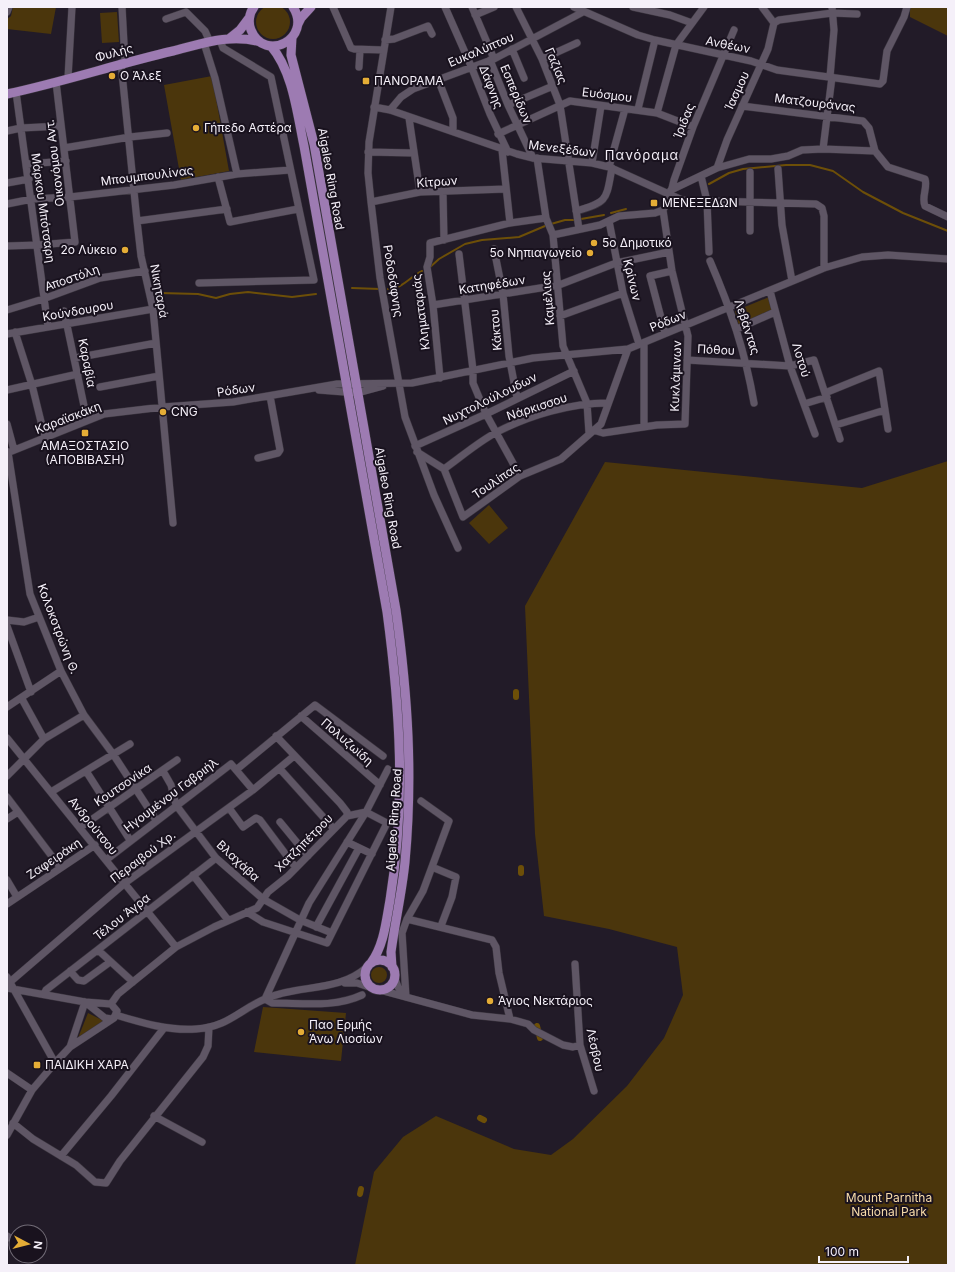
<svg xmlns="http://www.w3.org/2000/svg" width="955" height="1272" viewBox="0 0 955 1272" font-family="Inter,sans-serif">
	<rect width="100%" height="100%" fill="#221b28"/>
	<path fill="#4b360c" d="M256 22a17 17 0 1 1 34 0a17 17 0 1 1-34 0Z
		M13 7H56L51 34 7 29V19L11 16Z
		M910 7H948V36L910 17Z
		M117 12 119 42 102 43 100 13Z
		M212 76 229 171 181 180 164 85Z
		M769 297 773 311 739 326 735 311Z
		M948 461V1265H355L374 1172 403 1137 436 1116 514 1149 551 1155 573 1139 627 1086 664 1038 683 995 677 947 609 929 544 916 535 834 525 606 605 462 862 488Z
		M489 505 508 528 489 544 469 523Z
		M371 975a8 8 0 1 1 16 0a8 8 0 1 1-16 0Z
		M263 1007 346 1013 341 1061 254 1052Z
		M88 1013 104 1021 78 1038Z"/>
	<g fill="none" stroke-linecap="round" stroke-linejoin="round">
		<path stroke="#6d4f08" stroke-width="2" d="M709 184 729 173 743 169 786 165H810L833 171 863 192 903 213 948 231
			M611 213 626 209
			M581 219 604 215
			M551 224 565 220H576
			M429 268 439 259 465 244 482 240 519 237 545 226
			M352 288 380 289
			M388 289C401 290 411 276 422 271
			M160 293 198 294 216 298 230 294 248 292 292 297 316 294"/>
		<path stroke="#6d4f08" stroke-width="6" d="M516 692V697
			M521 868V873
			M537 1026 540 1038
			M480 1118 484 1120
			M360 1194 361 1189"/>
		<defs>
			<path id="minor" d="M122 7 125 62
				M333 7 351 48 354 49 383 50
				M391 7 369 142 368 173 371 202 380 278 405 417 434 495 458 548
				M445 7 471 66 490 114 508 152
				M472 7 494 59
				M516 7 542 59 560 105 579 229
				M574 7 638 35 655 40 751 61 777 70 880 84 883 81 887 51 904 17 907 7
				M633 7 670 15 692 23
				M762 7 774 23
				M7 12 9 7
				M475 15 494 7
				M166 19 186 12 205 31 210 42
				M774 23 779 20 832 13 857 14
				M385 40 394 39 428 26 432 34
				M204 43 215 78 237 174
				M512 49 524 78
				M542 59 577 43
				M490 60 508 105 533 158
				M121 63 137 221 141 256 153 309 173 523
				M359 67 360 50
				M830 77 834 30 832 7
				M68 78 72 7
				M438 79 453 118V131
				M16 92 48 327
				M508 105 553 86
				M742 106 863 121 869 128 875 151 888 167 925 179C928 188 921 197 925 206L948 217
				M374 107 390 110 517 154 533 158 592 163 609 167 682 200 816 204 822 208 824 216V268
				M638 109 655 40
				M390 110 401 97 413 89 494 59 583 12
				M657 113 676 45 704 7
				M409 118 420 192
				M7 131 21 128 61 126
				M498 134 570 101 657 113 693 127
				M64 148 130 137 167 133
				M823 149 832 77
				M502 150 510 223
				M368 152 414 153
				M537 158 546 218 553 235 563 346 587 403 589 433
				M592 163 601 106
				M27 164 66 161
				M609 167 625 109
				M717 168 727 140 768 49 774 23
				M778 169 782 225 792 281
				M750 172V231
				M701 176 707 201 709 252
				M218 177 230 222 298 209
				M7 183 29 179
				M671 190 717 168 749 159H771L788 156 802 150 823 149 875 151
				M443 192 444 240
				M371 202 420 192 506 189
				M7 204 32 199 70 197 174 185 237 174 290 170
				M576 211C609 202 606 199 612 168
				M137 221 227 209
				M609 221 623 293 639 344
				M553 235 600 225 619 216 655 213 663 210 669 200 674 180 693 127 734 30
				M7 246 38 245 75 242 56 82
				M494 249 503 294 509 356 517 398
				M459 254 473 370V383L486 414 520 476
				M710 261C731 310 745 351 754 403
				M199 283 314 280 271 77 223 48 220 40
				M770 291 790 366 815 434
				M433 305 559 285 616 263 669 252
				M7 310 43 299 100 278 145 271
				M64 311 87 420
				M560 316 623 293
				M737 329 775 312
				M15 332 32 385 45 438
				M665 333 650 276 672 271
				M7 334 153 309
				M75 358 156 343
				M687 360 790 366 814 360 840 439
				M440 378 433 305 427 267 430 257V243L510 223 546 218
				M100 387 159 376
				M7 390 78 374
				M319 390 357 393 383 386
				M825 393 879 371 888 429
				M804 404 827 397
				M7 424 14 450
				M836 425 885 410
				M644 427V343
				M593 430 603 433 657 425 685 424 688 336 672 271 663 210
				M415 446 486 414 574 371
				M8 452 30 594 61 671 84 715 113 754 156 820
				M417 452 444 469
				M7 453 104 414 163 407 233 402 337 384 412 383 533 358 628 349 824 268 862 257 888 255 948 259
				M258 458 278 453 280 450 270 396
				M444 469 463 517 520 476 561 459 601 424 628 349
				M444 469C461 457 478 442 497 432 530 415 571 403 608 403
				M7 620 24 622 39 617
				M7 626 31 692
				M22 699 44 739
				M7 707 61 671
				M301 716 380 785
				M276 736 340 803 347 812V816
				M7 738 176 947
				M280 769 334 829
				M236 770 315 705 383 756
				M86 771 130 840
				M163 771 171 785 176 805 216 858 263 899 300 920 332 933
				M7 776 44 739 84 715
				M51 792 130 744
				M7 797 60 867
				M229 808 243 827 256 818 260 820 296 868
				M7 819 18 812
				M280 822 308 856
				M81 827 177 760
				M347 842 372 854
				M106 860 231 764 253 790
				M432 867 456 877 452 897 441 926
				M193 875 228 920
				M7 880 17 897
				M7 904 95 845
				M247 912 263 922 327 943 387 823 366 812
				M407 919 492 940 496 947 499 973 510 1019
				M316 927 359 848
				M98 950 133 982
				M575 964 580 1045 594 1091
				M70 971 78 980 84 981 110 962
				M394 976 398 987 406 997
				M7 977 55 1063
				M10 982 125 883 253 790 294 756
				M345 983H357L372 988
				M7 988 85 1002 111 1004 117 1011 114 1018 70 1047 55 1063 32 1090 7 1135
				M380 990 472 1015 510 1019 528 1024 534 1030 563 1045 573 1047 580 1045
				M44 994 46 990 216 858
				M406 997 402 933 407 919 423 891 449 821 421 801
				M265 999 309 903 366 812 388 769
				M265 999 272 1003C303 1003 334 1008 362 995
				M85 1002 105 1018 112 1019
				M111 1004 118 994 176 947 214 927 257 908 268 892 288 876 347 816 366 812
				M116 1015C142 1023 169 1031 196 1029 228 1027 239 1010 265 999 298 984 338 993 367 967
				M70 1047 85 1002
				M7 1073 32 1090
				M154 1116 202 1142
				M13 1123 33 1139 76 1165 95 1182 106 1183 120 1161 203 1057 208 1046 209 1027
				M61 1156 111 1096 164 1028
				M7 1236 16 1242"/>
			<path id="major" d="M254 7C249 13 248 23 251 30 265 64 313 38 293 7
				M298 24 301 18 311 7
				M292 37 291 55 314 144 396 610C408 697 413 775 405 862 402 892 395 922 391 952L392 967
				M230 38 240 30 249 18
				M271 46C293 72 297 113 304 146L387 612C400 709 406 802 390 900 386 922 384 945 371 963
				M7 94C63 82 117 64 173 51 201 44 231 33 260 42
				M365 975a15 15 0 1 1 30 0a15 15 0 1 1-30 0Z"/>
		</defs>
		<use href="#minor" stroke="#3b353f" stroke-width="8"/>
		<use href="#major" stroke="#3b353f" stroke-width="10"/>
		<use href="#minor" stroke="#5f5665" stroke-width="7"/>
		<use href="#major" stroke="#9d7bb2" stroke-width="9"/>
	</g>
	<g fill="#e5ad36" stroke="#19121e" stroke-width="1.5">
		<circle cx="112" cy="76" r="4"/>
		<rect x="362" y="77" width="8" height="8" rx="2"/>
		<circle cx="196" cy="128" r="4"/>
		<rect x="650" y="199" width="8" height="8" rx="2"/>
		<circle cx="594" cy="243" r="4"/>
		<circle cx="125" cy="250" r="4"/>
		<circle cx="590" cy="253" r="4"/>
		<circle cx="163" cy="412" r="4"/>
		<rect x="81" y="429" width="8" height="8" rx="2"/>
		<circle cx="490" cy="1001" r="4"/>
		<circle cx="301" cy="1032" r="4"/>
		<rect x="33" y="1061" width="8" height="8" rx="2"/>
	</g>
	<g text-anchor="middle" stroke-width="4" stroke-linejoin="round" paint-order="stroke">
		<g font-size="12" fill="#f5f0f9" stroke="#19121e">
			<text transform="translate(728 45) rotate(11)" y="4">Ανθέων</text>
			<text transform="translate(481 50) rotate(-23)" y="4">Ευκαλύπτου</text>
			<text transform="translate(114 53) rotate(-15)" y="4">Φυλής</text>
			<text transform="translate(556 66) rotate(67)" y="4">Γαζίας</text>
			<text transform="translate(491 87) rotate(69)" y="4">Δάφνης</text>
			<text transform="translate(737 91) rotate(-65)" y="4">Ίασμου</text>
			<text transform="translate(516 94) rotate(67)" y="4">Εσπερίδων</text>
			<text transform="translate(607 95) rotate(7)" y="4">Ευόσμου</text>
			<text transform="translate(815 103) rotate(7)" y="4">Ματζουράνας</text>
			<text transform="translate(684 121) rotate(-68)" y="4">Ίριδας</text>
			<text transform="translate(562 149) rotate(7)" y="4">Μενεξέδων</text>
			<text transform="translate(55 163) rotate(-97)" y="4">Οικονόμου Αντ.</text>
			<text transform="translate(147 176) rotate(-7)" y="4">Μπουμπουλίνας</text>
			<text transform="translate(331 179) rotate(80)" y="4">Aigaleo Ring Road</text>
			<text transform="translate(437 182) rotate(-4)" y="4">Κίτρων</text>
			<text transform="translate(43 208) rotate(82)" y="4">Μάρκου Μπότσαρη</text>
			<text transform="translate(72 278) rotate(-19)" y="4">Αποστόλη</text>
			<text transform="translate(632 280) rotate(76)" y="4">Κρίνων</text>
			<text transform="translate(393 281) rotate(81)" y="4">Ροδοδάφνης</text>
			<text transform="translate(492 285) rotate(-9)" y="4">Κατηφέδων</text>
			<text transform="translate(159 291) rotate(80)" y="4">Νικηταρά</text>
			<text transform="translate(548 298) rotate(-95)" y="4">Καμέλιας</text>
			<text transform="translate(78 311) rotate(-10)" y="4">Κούνδουρου</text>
			<text transform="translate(421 312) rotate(-97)" y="4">Κληματαριάς</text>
			<text transform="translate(668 321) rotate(-22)" y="4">Ρόδων</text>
			<text transform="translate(747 327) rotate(72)" y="4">Λεβάντας</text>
			<text transform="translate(496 330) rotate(-95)" y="4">Κάκτου</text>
			<text transform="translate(716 350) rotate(3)" y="4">Πόθου</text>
			<text transform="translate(801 360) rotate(73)" y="4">Λοτού</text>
			<text transform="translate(87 363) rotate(79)" y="4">Καραβία</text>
			<text transform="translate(676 376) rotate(-88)" y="4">Κυκλάμινων</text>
			<text transform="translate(236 390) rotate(-8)" y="4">Ρόδων</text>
			<text transform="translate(490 399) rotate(-26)" y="4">Νυχτολούλουδων</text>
			<text transform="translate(537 407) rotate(-18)" y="4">Νάρκισσου</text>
			<text transform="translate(68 418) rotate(-21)" y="4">Καραϊσκάκη</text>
			<text transform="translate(496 481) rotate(-34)" y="4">Τουλίπας</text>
			<text transform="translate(388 498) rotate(80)" y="4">Aigaleo Ring Road</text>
			<text transform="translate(58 629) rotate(69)" y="4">Κολοκοτρώνη Θ.</text>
			<text transform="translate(347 742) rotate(41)" y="4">Πολυζωίδη</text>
			<text transform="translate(123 785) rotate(-34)" y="4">Κουτσονίκα</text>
			<text transform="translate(171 795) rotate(-37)" y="4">Ηγουμένου Γαβριήλ</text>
			<text transform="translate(394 820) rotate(-86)" y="4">Aigaleo Ring Road</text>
			<text transform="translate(93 826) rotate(51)" y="4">Ανδρούτσου</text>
			<text transform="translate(304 843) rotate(-45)" y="4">Χατζηπέτρου</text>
			<text transform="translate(143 857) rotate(-37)" y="4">Περαιβού Χρ.</text>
			<text transform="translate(54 859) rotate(-34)" y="4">Ζαφειράκη</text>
			<text transform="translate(238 861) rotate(43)" y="4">Βλαχάβα</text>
			<text transform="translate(122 917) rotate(-38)" y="4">Τέλου Άγρα</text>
			<text transform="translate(595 1050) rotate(78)" y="4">Λέσβου</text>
		</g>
		<g font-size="12" fill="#f5f0f9" stroke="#19121e" text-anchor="start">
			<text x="120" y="80">Ο Άλεξ</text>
			<text x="374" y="85">ΠΑΝΟΡΑΜΑ</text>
			<text x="204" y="132">Γήπεδο Αστέρα</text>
			<text x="662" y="207">ΜΕΝΕΞΕΔΩΝ</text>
			<text x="602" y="247">5ο Δημοτικό</text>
			<text x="117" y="254" text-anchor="end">2ο Λύκειο</text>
			<text x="582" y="257" text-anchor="end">5ο Νηπιαγωγείο</text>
			<text x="171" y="416">CNG</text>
			<text x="85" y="450" text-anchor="middle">ΑΜΑΞΟΣΤΑΣΙΟ<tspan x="85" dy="14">(ΑΠΟΒΙΒΑΣΗ)</tspan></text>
			<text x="498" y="1005">Άγιος Νεκτάριος</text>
			<text x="309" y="1029">Παο Ερμής<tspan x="309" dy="14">Άνω Λιοσίων</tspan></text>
			<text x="45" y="1069">ΠΑΙΔΙΚΗ ΧΑΡΑ</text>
		</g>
		<g font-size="12" fill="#f8dcaa" stroke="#19121e">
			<text x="889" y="1202">Mount Parnitha<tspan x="889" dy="14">National Park</tspan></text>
		</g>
		<g font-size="13" letter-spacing="1" fill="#f5f0f9" stroke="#19121e">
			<text x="642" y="160">Πανόραμα</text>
		</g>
	</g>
	<rect width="955" height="1272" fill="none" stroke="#f5f0f9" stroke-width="16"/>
	<g transform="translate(28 1244) rotate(97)"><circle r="19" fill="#19121e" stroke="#716b76"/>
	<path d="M0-3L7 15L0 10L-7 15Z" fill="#e5ad36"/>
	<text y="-6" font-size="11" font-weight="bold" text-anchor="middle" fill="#f5f0f9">N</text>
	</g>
	<path d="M819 1256v6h89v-6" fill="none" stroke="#f5f0f9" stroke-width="2"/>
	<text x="825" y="1256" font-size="12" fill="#f5f0f9" stroke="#19121e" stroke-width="3" paint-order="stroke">100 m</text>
</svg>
